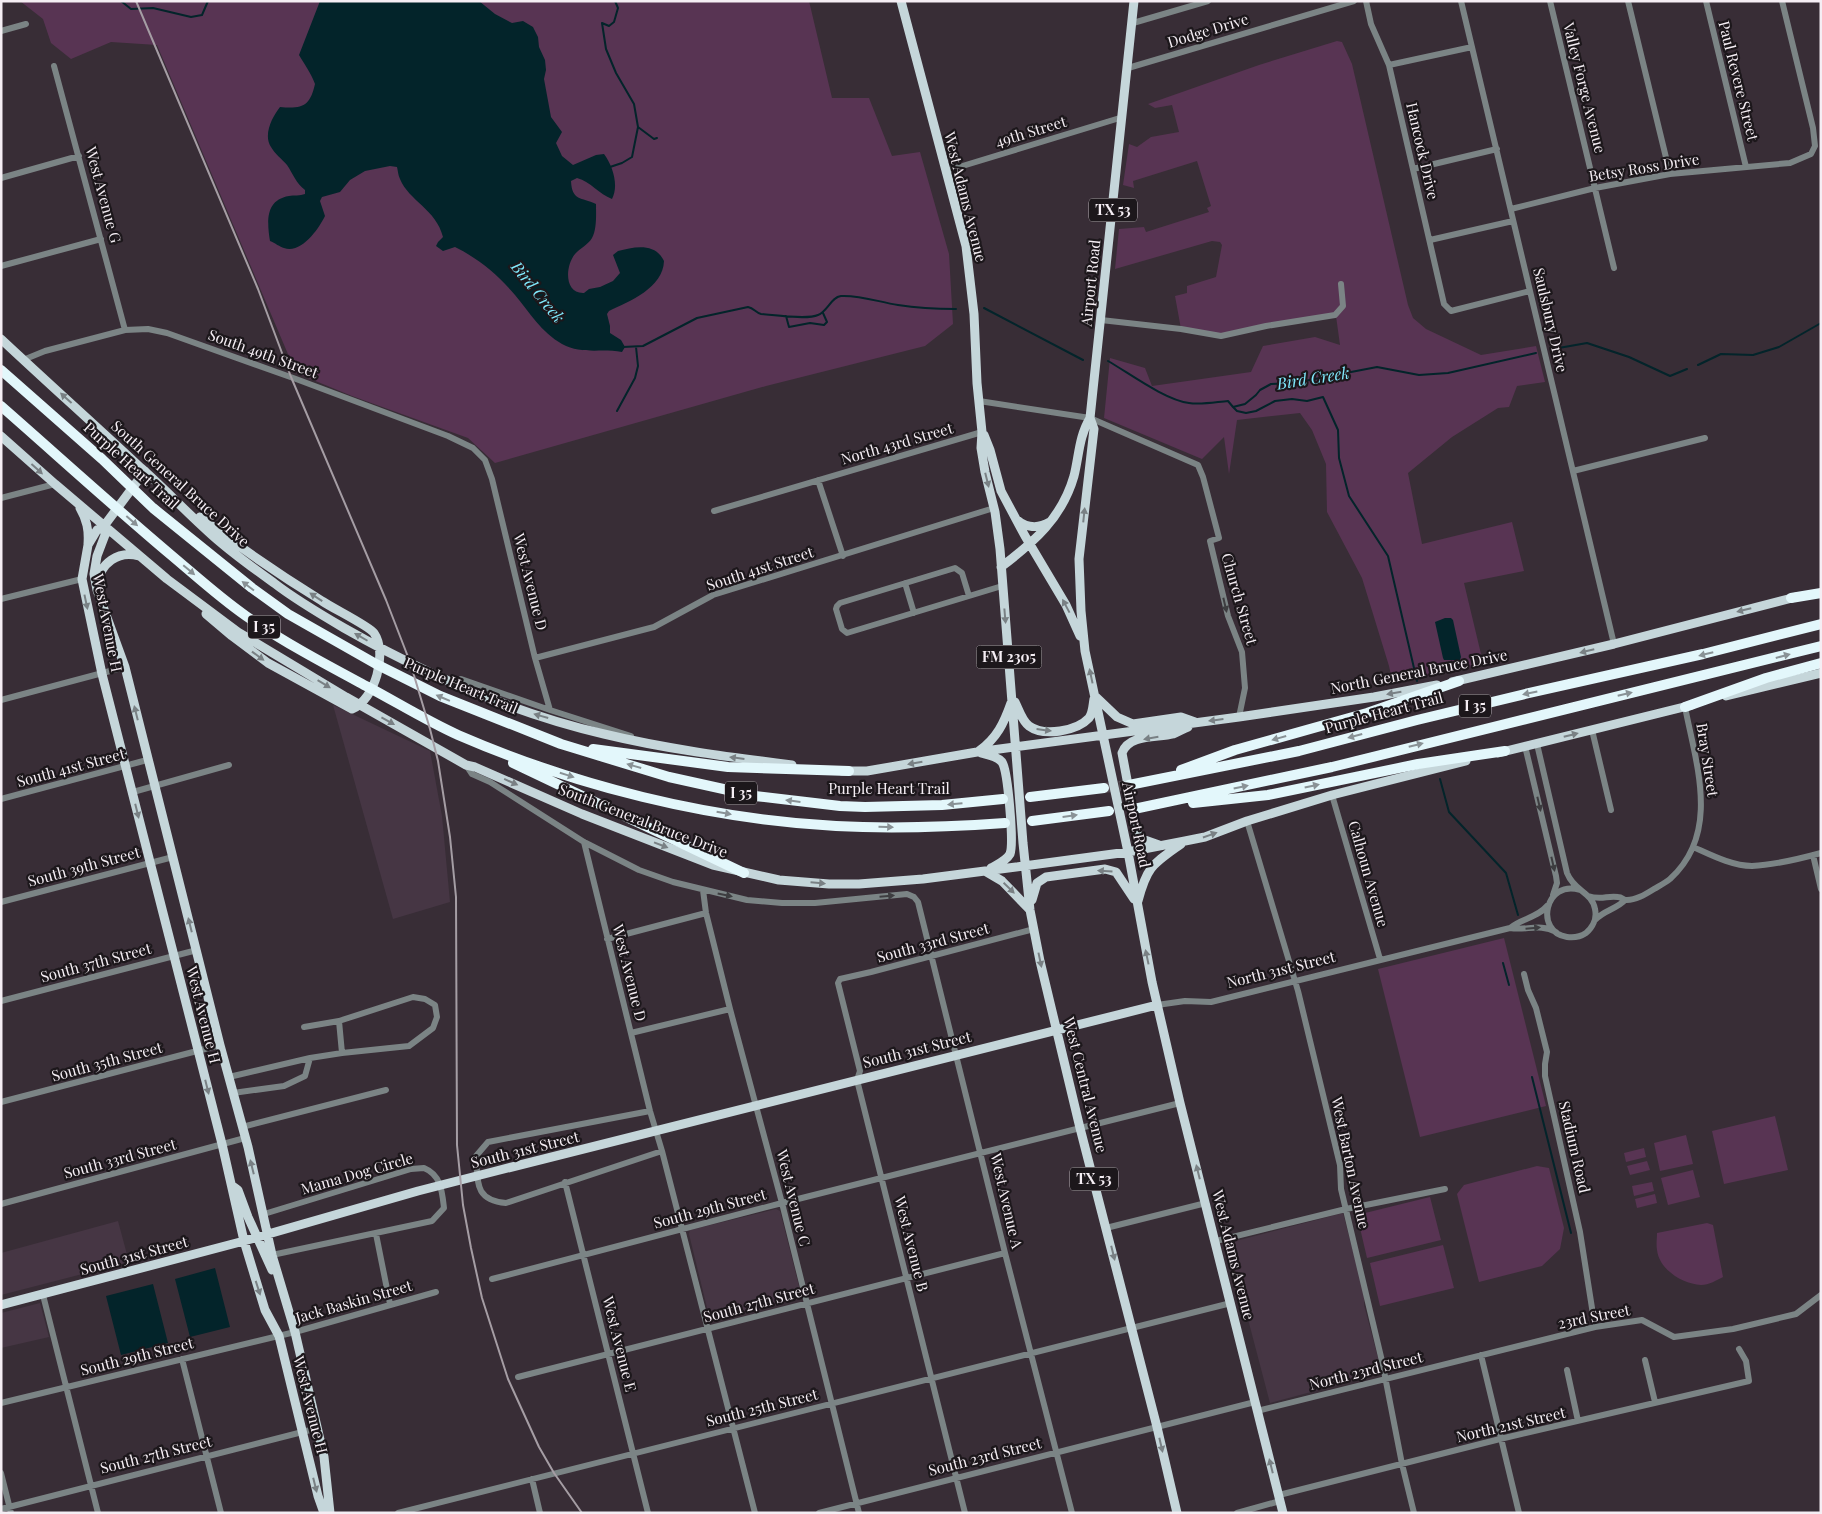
<svg xmlns="http://www.w3.org/2000/svg" width="1822" height="1514" viewBox="0 0 1822 1514" font-family="'Playfair Display',serif">
	<rect width="100%" height="100%" fill="#382d36"/>
	<path fill="#463644" d="M333 705 430 751 442 816 450 902 393 919Z
		M776 1209 780 1211 802 1298 713 1322 710 1320 689 1234 690 1230Z
		M1343 1213 1364 1293V1305L1382 1373 1270 1403 1228 1243Z
		M118 1221 129 1262 1 1295V1253Z
		M40 1303 49 1337 1 1348V1313Z"/>
	<path fill="#583453" d="M20 1H809L832 98H869L892 156 920 152 949 254 953 324 925 346 766 386 495 463 468 438 352 396 296 373 157 45 111 42 71 59 51 43 43 19Z
		M1337 41 1342 42 1352 64 1408 305 1413 318 1426 329 1481 355 1536 346 1545 382 1517 386 1509 407 1498 408 1452 437 1408 473 1422 544 1512 522 1524 571 1464 583 1481 654 1476 658V666L1393 684 1389 666 1362 578 1327 512 1326 464 1312 430 1300 413 1237 420 1229 474 1224 437 1202 459 1104 418 1110 358 1145 368 1152 386 1251 372 1263 346 1315 337 1340 345 1336 316 1221 336 1181 329 1175 296 1187 293V286L1216 277 1222 245 1220 242 1212 241 1115 269 1119 229 1144 227 1146 232 1209 212 1207 208 1211 206 1197 161 1133 181 1134 188 1123 185 1129 144 1137 147 1151 137 1179 132 1172 105 1155 108 1148 104 1259 65Z
		M1504 938 1546 1106 1420 1137 1378 969Z
		M1775 1116 1788 1170 1724 1184 1712 1131Z
		M1686 1135 1693 1164 1660 1171 1654 1143Z
		M1644 1148 1646 1157 1626 1162 1624 1153Z
		M1647 1161 1650 1170 1630 1175 1627 1166Z
		M1537 1166 1549 1168 1564 1228 1560 1249 1542 1266 1479 1282 1457 1194 1464 1185Z
		M1693 1170 1700 1197 1668 1205 1661 1178Z
		M1652 1182 1654 1191 1634 1196 1632 1186Z
		M1655 1194 1657 1203 1637 1208 1635 1199Z
		M1430 1197 1441 1240 1367 1258 1357 1215Z
		M1707 1223 1713 1225 1723 1277C1717 1280 1709 1285 1701 1285 1682 1284 1659 1269 1657 1250 1656 1244 1657 1239 1657 1233Z
		M1443 1245 1454 1288 1380 1306 1370 1263Z"/>
	<path fill="#03242a" d="M320 1H479L495 14 512 23 523 21 533 27 538 37 539 47 545 60 546 70 544 79 551 117 562 132 556 143 562 156 573 165 596 155 604 154C613 166 619 186 612 199 599 194 591 182 577 178L571 181C572 201 581 197 596 204 596 214 597 229 592 238 588 245 580 248 575 254 565 266 564 294 584 293L589 289 600 287 613 281 620 273 613 255 618 251C634 247 655 242 664 261 663 288 630 301 609 311L607 314 610 326V333L621 340 625 347 622 352C601 348 582 355 562 344 541 332 530 313 515 295 497 274 479 259 455 247L443 251 436 246 438 242 443 237C436 209 409 201 400 179 398 175 398 171 397 167L390 166 365 171 350 180 340 192 322 197 320 201 325 216C319 228 302 254 284 248 280 247 275 243 270 241 267 222 265 200 289 196 294 195 300 196 305 194V190C296 183 293 174 287 165 282 159 275 154 271 147 263 135 272 117 280 107 303 109 310 106 315 84 311 73 305 65 299 55Z
		M1445 618H1451L1453 620 1461 657 1460 660H1444L1443 658 1435 622Z
		M215 1268 230 1327 190 1337 175 1279Z
		M153 1284 168 1343 121 1355 106 1296Z"/>
	<g fill="none" stroke-linecap="round" stroke-linejoin="round">
		<path stroke="#03242a" stroke-width="2" d="M121 1 131 9 153 8 191 17 202 15 208 1
			M638 127 654 139 657 138
			M610 167 622 163 632 157 638 127 634 104 616 73 606 49 602 23 609 26 614 22 618 8 615 1
			M984 308 1083 360
			M786 316 789 327 810 323 824 325 827 322 823 313
			M623 347 643 346 697 318 748 307C754 308 756 313 761 314 775 315 807 320 818 315 828 311 831 297 841 296 860 295 879 302 898 305 917 308 936 309 956 309
			M1553 349 1587 343 1629 357 1670 376 1687 369
			M1108 361C1129 373 1165 400 1189 403 1201 405 1216 402 1228 401L1233 407 1245 404 1256 395 1260 390 1271 384 1294 383 1377 367 1419 375 1448 373 1536 353
			M1698 365 1721 354 1753 355 1779 347 1821 323
			M1233 407 1237 411 1246 413 1256 411 1275 401 1292 399 1307 401 1323 397 1338 430 1339 458 1349 496 1388 556 1417 681
			M617 411 635 378 638 366 636 347
			M1440 779 1449 812 1506 873 1518 915
			M1503 963 1509 985
			M1532 1077 1571 1233"/>
		<path stroke="#544a52" stroke-width="10" stroke-dasharray="10 5" stroke-linecap="butt" d="M1104 788 1129 785"/>
		<path stroke="#7b8485" stroke-width="6" d="M1366 1 1371 24 1389 65 1444 304 1451 311 1530 291
			M1461 1 1614 644
			M1550 1 1614 268
			M1628 1 1670 174
			M1706 1 1746 167
			M1133 23 1208 1
			M1 31 26 24
			M1389 65 1472 47
			M54 66 125 330
			M1128 68 1354 1
			M1413 169 1497 149
			M946 171 1123 117
			M1 178 79 156
			M1511 209 1595 188 1670 174 1790 163 1811 154 1815 146 1813 128 1782 1
			M1430 240 1513 221
			M1 266 101 239
			M1101 320 1181 329 1221 336 1266 326 1335 315 1343 306 1341 284
			M23 360 45 351 125 330 148 329 167 333 296 379 448 436 473 448 485 460 492 479 535 658 550 710
			M979 401 1090 418 1198 465 1203 477 1218 534 1219 538 1210 541 1228 616 1242 652 1245 688 1239 717
			M1573 471 1705 438
			M818 480 843 556
			M1 498 55 484
			M714 511 982 432
			M905 583 914 613
			M969 596 962 573 955 568 840 603 837 606 836 609 842 629 847 633 1002 586
			M1 599 82 579
			M535 658 654 627 713 595 994 508
			M461 679 550 710 631 736
			M1 700 125 667
			M1592 730 1611 810
			M1537 744 1567 873C1574 891 1592 892 1595 909 1597 918 1593 927 1586 933 1580 937 1574 938 1567 937 1534 932 1545 879 1580 890
			M1525 746 1556 876 1557 883 1553 895
			M466 765 472 774 490 782 584 842 639 870 673 882 747 900 782 903H815L907 894 914 897 918 902 1005 1253 1072 1513
			M133 792 229 765
			M1332 795 1380 959
			M1 799 147 760
			M1247 821 1298 991 1340 1165 1341 1189 1382 1361 1402 1464 1414 1513
			M584 842 650 1111 662 1151 755 1513
			M1693 847C1711 855 1732 866 1752 866 1775 865 1799 859 1821 853
			M1813 855 1821 889
			M703 890 706 913 730 1009 782 1203 859 1513
			M1588 896C1602 901 1607 895 1618 897 1621 897 1623 899 1625 900 1635 901 1646 894 1654 889 1659 886 1665 883 1670 879 1721 833 1696 764 1685 707
			M1 902 173 857
			M1595 920C1604 910 1617 909 1625 900
			M1510 928C1522 918 1537 918 1547 906
			M607 939 706 913
			M1524 974 1528 990 1536 1008 1547 1052 1545 1064V1076L1580 1232 1595 1327
			M1 1001 197 950
			M1157 1005 1185 1001 1211 1002 1510 928C1526 931 1540 923 1556 932
			M304 1027 339 1021 413 997 425 999 435 1005 437 1017 433 1028 409 1046 342 1053
			M631 1033 730 1009
			M229 1077 310 1058
			M233 1093 284 1086 305 1076 310 1058 342 1053 339 1021
			M1 1102 220 1045
			M650 1111 488 1142 476 1156C478 1182 474 1200 506 1203L662 1151
			M242 1127 386 1090
			M565 1182 648 1513
			M1 1204 245 1138
			M264 1214 411 1169 424 1168C441 1175 442 1191 444 1208L432 1221 272 1255
			M1106 1228 1206 1203
			M376 1234 390 1304
			M1216 1241 1346 1209 1445 1189
			M492 1279 782 1203 1180 1103
			M43 1295 98 1513
			M1481 1355 1519 1513
			M182 1359 221 1513
			M1645 1360 1655 1402
			M1567 1370 1578 1421
			M518 1377 1005 1253
			M1 1403 295 1332 436 1292
			M1257 1411 1595 1327 1642 1320 1674 1337 1733 1329 1796 1314 1821 1295
			M1 1473 11 1513
			M532 1479 540 1513
			M1279 1495 1500 1439 1749 1381 1746 1361 1739 1349
			M1 1509 318 1428
			M398 1513 1231 1303
			M819 1513 1255 1402
			M965 1513 857 1080 860 1071 838 983 840 979 871 972 1034 929
			M1237 1513 1280 1501"/>
		<path stroke="#c5d6da" stroke-width="9" d="M901 1 966 246 974 314 977 383 982 432 981 448 985 472 995 512 1000 549 1023 843 1030 910 1040 961 1080 1128 1157 1427 1177 1513
			M1134 1 1090 418 1094 429 1079 559 1081 611 1085 651 1128 852 1152 982 1180 1103 1283 1513
			M1 339C48 383 95 425 141 468 165 489 187 513 212 535 231 552 253 568 274 583 296 600 320 614 344 628 425 674 513 713 604 734 666 749 729 757 792 765
			M984 435 990 450 1001 491 1025 536 1066 605 1080 636
			M1 436 55 484 167 579 238 632 346 697 466 765 475 767 582 814 713 865 779 880 829 884H859L923 879 1016 867 1128 852 1185 841 1205 837 1247 821 1332 795 1466 761
			M145 471 104 526 97 530 88 545 82 579 102 674 222 1144 244 1241 265 1310 279 1336 318 1496 324 1513
			M80 508C87 520 89 530 88 544
			M200 517C239 547 280 575 322 601 332 608 369 626 374 633 388 653 375 700 352 709L268 663 232 636 206 614
			M1016 519C1026 528 1038 529 1050 522
			M104 526 105 535 97 556 94 574 97 590 125 667 220 1045 248 1147 272 1255 295 1332 324 1457 330 1513
			M1001 567C1034 542 1062 518 1074 476 1079 456 1079 436 1090 418
			M98 585C99 563 119 550 139 556
			M1452 682 1614 644 1796 597
			M1726 696 1821 673
			M1096 697 1117 717 1133 724 1181 717 1195 722
			M1015 702C1019 710 1022 721 1029 726 1044 737 1077 731 1089 718 1093 713 1093 704 1094 699
			M979 751C997 738 1004 723 1011 703
			M981 753C988 755 997 756 1002 762 1008 771 1014 844 1010 854 1006 861 998 864 991 868
			M1498 753 1692 705
			M842 771H867L977 752 1239 717 1374 697 1437 685
			M1159 845 1142 839 1137 833 1122 753C1129 734 1157 738 1173 734 1178 732 1183 729 1188 727
			M985 871 1002 881 1029 909
			M1032 900 1037 883 1046 877 1105 869 1116 872 1134 899
			M1138 901C1147 866 1153 864 1181 844
			M234 1187 238 1190 248 1217 272 1270
			M1 1305 244 1241 418 1191 496 1171 1157 1005"/>
		<path stroke="#e3f7fb" stroke-width="10" d="M1 370 102 459 153 508 252 588 288 614 376 664 440 696 561 744 669 777 755 796 840 806 865 807 942 805 1003 799
			M1 406C58 456 114 507 171 555 196 576 220 598 246 616 285 643 327 665 368 687 398 703 427 721 458 735 576 786 707 819 836 826 892 829 949 827 1005 823
			M1791 598 1821 593
			M1685 707 1766 678 1821 663
			M593 749 728 767 849 771
			M513 763 744 873
			M1181 770 1235 750 1367 713 1459 681
			M1129 785 1299 751 1417 720 1525 694 1703 654 1821 624
			M1030 797 1104 788
			M1193 803 1268 795 1418 764 1505 751
			M1134 809 1332 767 1821 646
			M1032 821 1109 811"/>
		<path stroke="#a59da4" stroke-width="2" d="M136 1 258 289 291 377 386 600 410 662 430 729 438 761 450 837 456 897 457 1145 463 1205 471 1248 482 1298 508 1379 539 1447 554 1473 582 1513"/>
	</g>
	<defs><path id="oneway-solid" d="M-6-.8H1V-3.2L6.5 0L1 3.2V.8H-6Z" transform="scale(1.25)"/></defs>
	<g fill="#798084">
		<use href="#oneway-solid" transform="translate(66 398) rotate(-138)"/>
		<use href="#oneway-solid" transform="translate(37 469) rotate(42)"/>
		<use href="#oneway-solid" transform="translate(987 480) rotate(76)"/>
		<use href="#oneway-solid" transform="translate(1084 515) rotate(-84)"/>
		<use href="#oneway-solid" transform="translate(316 597) rotate(-147)"/>
		<use href="#oneway-solid" transform="translate(86 602) rotate(78)"/>
		<use href="#oneway-solid" transform="translate(1066 606) rotate(-118)"/>
		<use href="#oneway-solid" transform="translate(1744 610) rotate(166)"/>
		<use href="#oneway-solid" transform="translate(1005 616) rotate(85)"/>
		<use href="#oneway-solid" transform="translate(361 637) rotate(-150)"/>
		<use href="#oneway-solid" transform="translate(1587 651) rotate(166)"/>
		<use href="#oneway-solid" transform="translate(258 656) rotate(36)"/>
		<use href="#oneway-solid" transform="translate(1091 676) rotate(-102)"/>
		<use href="#oneway-solid" transform="translate(324 684) rotate(31)"/>
		<use href="#oneway-solid" transform="translate(1394 693) rotate(170)"/>
		<use href="#oneway-solid" transform="translate(136 713) rotate(-104)"/>
		<use href="#oneway-solid" transform="translate(541 716) rotate(-164)"/>
		<use href="#oneway-solid" transform="translate(1216 720) rotate(173)"/>
		<use href="#oneway-solid" transform="translate(388 721) rotate(29)"/>
		<use href="#oneway-solid" transform="translate(1044 730) rotate(7)"/>
		<use href="#oneway-solid" transform="translate(1571 735) rotate(-14)"/>
		<use href="#oneway-solid" transform="translate(1151 738) rotate(170)"/>
		<use href="#oneway-solid" transform="translate(737 758) rotate(-173)"/>
		<use href="#oneway-solid" transform="translate(915 763) rotate(170)"/>
		<use href="#oneway-solid" transform="translate(511 782) rotate(24)"/>
		<use href="#oneway-solid" transform="translate(137 811) rotate(76)"/>
		<use href="#oneway-solid" transform="translate(1210 835) rotate(-19)"/>
		<use href="#oneway-solid" transform="translate(661 845) rotate(21)"/>
		<use href="#oneway-solid" transform="translate(1105 871) rotate(-176)"/>
		<use href="#oneway-solid" transform="translate(818 883) rotate(5)"/>
		<use href="#oneway-solid" transform="translate(1009 888) rotate(44)"/>
		<use href="#oneway-solid" transform="translate(190 925) rotate(-104)"/>
		<use href="#oneway-solid" transform="translate(1147 957) rotate(-102)"/>
		<use href="#oneway-solid" transform="translate(1040 960) rotate(78)"/>
		<use href="#oneway-solid" transform="translate(207 1087) rotate(76)"/>
		<use href="#oneway-solid" transform="translate(252 1167) rotate(-104)"/>
		<use href="#oneway-solid" transform="translate(1198 1172) rotate(-104)"/>
		<use href="#oneway-solid" transform="translate(1113 1253) rotate(76)"/>
		<use href="#oneway-solid" transform="translate(258 1288) rotate(72)"/>
		<use href="#oneway-solid" transform="translate(1161 1445) rotate(77)"/>
		<use href="#oneway-solid" transform="translate(1271 1466) rotate(-104)"/>
		<use href="#oneway-solid" transform="translate(315 1485) rotate(76)"/>
	</g>
	<g fill="#899296">
		<use href="#oneway-solid" transform="translate(132 521) rotate(41)"/>
		<use href="#oneway-solid" transform="translate(189 570) rotate(40)"/>
		<use href="#oneway-solid" transform="translate(248 586) rotate(-143)"/>
		<use href="#oneway-solid" transform="translate(1706 654) rotate(166)"/>
		<use href="#oneway-solid" transform="translate(1783 656) rotate(-15)"/>
		<use href="#oneway-solid" transform="translate(1530 693) rotate(168)"/>
		<use href="#oneway-solid" transform="translate(1625 694) rotate(-13)"/>
		<use href="#oneway-solid" transform="translate(443 698) rotate(-157)"/>
		<use href="#oneway-solid" transform="translate(1355 736) rotate(165)"/>
		<use href="#oneway-solid" transform="translate(1279 738) rotate(164)"/>
		<use href="#oneway-solid" transform="translate(1416 745) rotate(-14)"/>
		<use href="#oneway-solid" transform="translate(634 766) rotate(-164)"/>
		<use href="#oneway-solid" transform="translate(567 775) rotate(17)"/>
		<use href="#oneway-solid" transform="translate(1312 786) rotate(-12)"/>
		<use href="#oneway-solid" transform="translate(1241 787) rotate(-12)"/>
		<use href="#oneway-solid" transform="translate(793 801) rotate(-173)"/>
		<use href="#oneway-solid" transform="translate(955 804) rotate(175)"/>
		<use href="#oneway-solid" transform="translate(724 813) rotate(10)"/>
		<use href="#oneway-solid" transform="translate(1070 816) rotate(-8)"/>
		<use href="#oneway-solid" transform="translate(886 827) rotate(2)"/>
	</g>
	<g fill="#3d3d40">
		<use href="#oneway-solid" transform="translate(1225 605) rotate(77)"/>
		<use href="#oneway-solid" transform="translate(1539 804) rotate(77)"/>
		<use href="#oneway-solid" transform="translate(1553 864) rotate(77)"/>
		<use href="#oneway-solid" transform="translate(725 895) rotate(12)"/>
		<use href="#oneway-solid" transform="translate(887 896) rotate(-5)"/>
		<use href="#oneway-solid" transform="translate(1533 928) rotate(-5)"/>
	</g>
	<g text-anchor="middle" stroke-width="4.5" stroke-linejoin="round" paint-order="stroke">
		<g fill="#1c171b" stroke="#b4aeb3" stroke-width="1">
			<rect x="1089" y="198.5" width="48" height="23" rx="4"/>
			<rect x="248" y="615.5" width="32" height="23" rx="4"/>
			<rect x="976.5" y="645.5" width="65" height="23" rx="4"/>
			<rect x="1459" y="694.5" width="32" height="23" rx="4"/>
			<rect x="725" y="781.5" width="32" height="23" rx="4"/>
			<rect x="1070" y="1167.5" width="48" height="23" rx="4"/>
		</g>
		<g font-size="14" font-weight="bold" fill="#f5eef4">
			<text x="1113" y="215">TX 53</text>
			<text x="264" y="632">I 35</text>
			<text x="1009" y="662">FM 2305</text>
			<text x="1475" y="711">I 35</text>
			<text x="741" y="798">I 35</text>
			<text x="1094" y="1184">TX 53</text>
		</g>
		<g font-size="15" fill="#f5eef4" stroke="#1c171b">
			<text transform="translate(1208 31) rotate(-17)" y="5">Dodge Drive</text>
			<text transform="translate(1738 81) rotate(76)" y="5">Paul Revere Street</text>
			<text transform="translate(1584 88) rotate(76)" y="5">Valley Forge Avenue</text>
			<text transform="translate(1031 132) rotate(-17)" y="5">49th Street</text>
			<text transform="translate(1422 151) rotate(77)" y="5">Hancock Drive</text>
			<text transform="translate(1644 168) rotate(-9)" y="5">Betsy Ross Drive</text>
			<text transform="translate(103 195) rotate(75)" y="5">West Avenue G</text>
			<text transform="translate(965 197) rotate(76)" y="5">West Adams Avenue</text>
			<text transform="translate(1091 283) rotate(-84)" y="5">Airport Road</text>
			<text transform="translate(1550 320) rotate(77)" y="5">Saulsbury Drive</text>
			<text transform="translate(263 354) rotate(20)" y="5">South 49th Street</text>
			<text transform="translate(897 444) rotate(-16)" y="5">North 43rd Street</text>
			<text transform="translate(131 466) rotate(42)" y="5">Purple Heart Trail</text>
			<text transform="translate(180 484) rotate(42)" y="5">South General Bruce Drive</text>
			<text transform="translate(760 569) rotate(-18)" y="5">South 41st Street</text>
			<text transform="translate(530 582) rotate(76)" y="5">West Avenue D</text>
			<text transform="translate(1239 599) rotate(74)" y="5">Church Street</text>
			<text transform="translate(107 623) rotate(79)" y="5">West Avenue H</text>
			<text transform="translate(1419 672) rotate(-11)" y="5">North General Bruce Drive</text>
			<text transform="translate(461 686) rotate(23)" y="5">Purple Heart Trail</text>
			<text transform="translate(1384 713) rotate(-15)" y="5">Purple Heart Trail</text>
			<text transform="translate(1707 760) rotate(81)" y="5">Bray Street</text>
			<text transform="translate(71 768) rotate(-15)" y="5">South 41st Street</text>
			<text x="889" y="794">Purple Heart Trail</text>
			<text transform="translate(643 821) rotate(21)" y="5">South General Bruce Drive</text>
			<text transform="translate(1136 825) rotate(78)" y="5">Airport Road</text>
			<text transform="translate(84 867) rotate(-15)" y="5">South 39th Street</text>
			<text transform="translate(1368 874) rotate(74)" y="5">Calhoun Avenue</text>
			<text transform="translate(933 943) rotate(-15)" y="5">South 33rd Street</text>
			<text transform="translate(96 963) rotate(-15)" y="5">South 37th Street</text>
			<text transform="translate(1281 970) rotate(-14)" y="5">North 31st Street</text>
			<text transform="translate(629 973) rotate(76)" y="5">West Avenue D</text>
			<text transform="translate(203 1015) rotate(76)" y="5">West Avenue H</text>
			<text transform="translate(917 1050) rotate(-14)" y="5">South 31st Street</text>
			<text transform="translate(107 1062) rotate(-15)" y="5">South 35th Street</text>
			<text transform="translate(1085 1085) rotate(76)" y="5">West Central Avenue</text>
			<text transform="translate(1574 1147) rotate(77)" y="5">Stadium Road</text>
			<text transform="translate(525 1150) rotate(-14)" y="5">South 31st Street</text>
			<text transform="translate(120 1159) rotate(-15)" y="5">South 33rd Street</text>
			<text transform="translate(1350 1163) rotate(78)" y="5">West Barton Avenue</text>
			<text transform="translate(357 1174) rotate(-16)" y="5">Mama Dog Circle</text>
			<text transform="translate(793 1198) rotate(76)" y="5">West Avenue C</text>
			<text transform="translate(1006 1201) rotate(77)" y="5">West Avenue A</text>
			<text transform="translate(710 1209) rotate(-15)" y="5">South 29th Street</text>
			<text transform="translate(911 1244) rotate(76)" y="5">West Avenue B</text>
			<text transform="translate(1233 1255) rotate(76)" y="5">West Adams Avenue</text>
			<text transform="translate(134 1256) rotate(-15)" y="5">South 31st Street</text>
			<text transform="translate(354 1302) rotate(-16)" y="5">Jack Baskin Street</text>
			<text transform="translate(759 1303) rotate(-15)" y="5">South 27th Street</text>
			<text transform="translate(1594 1317) rotate(-11)" y="5">23rd Street</text>
			<text transform="translate(619 1344) rotate(76)" y="5">West Avenue E</text>
			<text transform="translate(137 1357) rotate(-14)" y="5">South 29th Street</text>
			<text transform="translate(1366 1371) rotate(-14)" y="5">North 23rd Street</text>
			<text transform="translate(310 1405) rotate(76)" y="5">West Avenue H</text>
			<text transform="translate(762 1408) rotate(-14)" y="5">South 25th Street</text>
			<text transform="translate(1511 1425) rotate(-13)" y="5">North 21st Street</text>
			<text transform="translate(156 1455) rotate(-14)" y="5">South 27th Street</text>
			<text transform="translate(985 1457) rotate(-14)" y="5">South 23rd Street</text>
		</g>
		<g font-size="16" font-style="italic" fill="#81ebfe" stroke="#1c171b">
			<text transform="translate(538 292) rotate(51)" y="6">Bird Creek</text>
			<text transform="translate(1313 378) rotate(-9)" y="6">Bird Creek</text>
		</g>
	</g>
	<rect width="1822" height="1514" fill="none" stroke="#f5eef4" stroke-width="5"/>
</svg>
